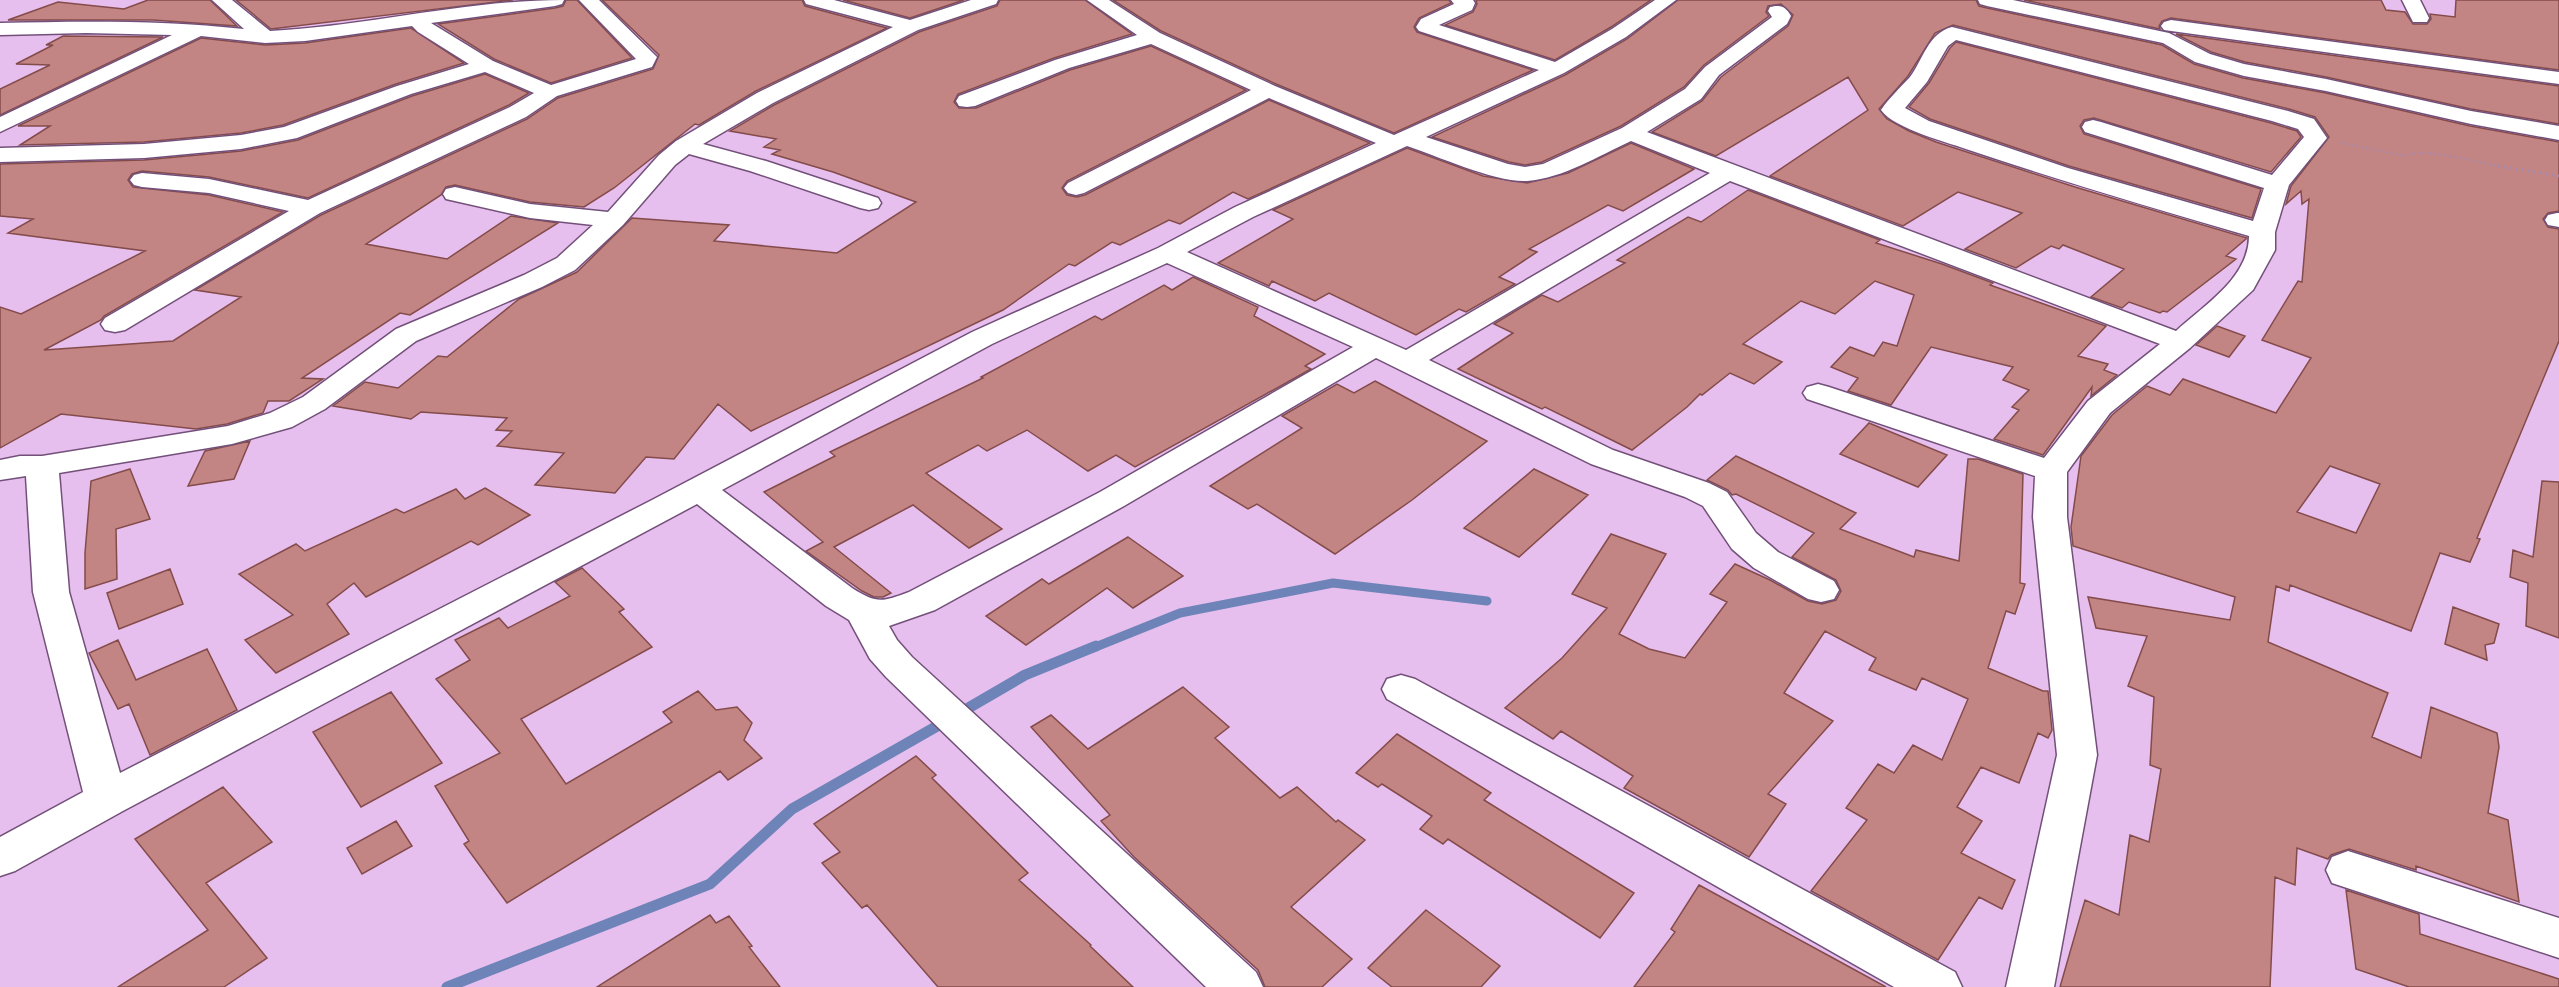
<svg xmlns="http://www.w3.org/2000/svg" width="2559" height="987" viewBox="0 0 2559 987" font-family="'Zilla Slab',serif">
	<rect width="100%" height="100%" fill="#e7bfee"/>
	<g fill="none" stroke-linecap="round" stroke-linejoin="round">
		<path stroke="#6e84b8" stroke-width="9" d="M1093 648 1180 613 1333 583 1487 601"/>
		<path stroke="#6e84b8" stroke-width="11" d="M958 714 1025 675 1096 646
			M447 987 710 884 792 809 946 721"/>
	</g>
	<path fill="#c38583" stroke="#844b4b" stroke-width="1.5" fill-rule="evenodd" d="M148 0H210L237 26 153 20H8L58 2 124 9Z
		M236 0H513L271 29Z
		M566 0H577L632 58 551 83 494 59 438 24 555 8 563 6Z
		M602 0H802L805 6 887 28 756 91 699 125 695 124 614 188 584 207 530 202 455 185 446 187 441 195 366 244 447 259 511 216 558 223 410 315 400 313 302 378 323 379 289 401H268L263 413 227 424 196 429 61 414 0 448V307L21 314 145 251 8 233 33 219 0 216V164L144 160 241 151 298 140 412 96 485 74 529 93 509 105 308 198 209 177 142 171 132 174 128 180 133 187 209 195 283 212 104 316 101 320 44 350 173 341 241 297 195 290 321 215 527 119 558 98 653 69 659 55Z
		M843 0H964L910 18Z
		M1000 0H1085L1132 34 1054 58 958 94 954 102 959 108H976L1070 70 1151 46 1246 90 1067 181 1062 188 1067 195 1077 197 1085 195 1269 100 1370 143 1248 199 1233 192 1180 224 1169 220 1120 245 1112 242 1075 266 1069 264 1003 310 751 431 718 404 674 459 646 457 615 493 535 485 564 453 497 446 512 431 496 430 507 418 421 412 411 419 333 406 365 382 398 388 438 356 447 357 519 299 577 272 632 218 729 225 714 241 837 253 916 202 833 172 772 154 780 150 764 147 776 139 730 131 774 105 919 32 997 6Z
		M1113 0H1449L1451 3 1419 18 1414 27 1417 32 1533 70 1394 133 1276 84 1161 31Z
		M1476 0H1651L1611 27 1555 60 1445 25 1473 12 1477 4Z
		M1678 0H1976L1979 6 1987 8 2162 45 2194 64 2243 78 2326 93 2470 126 2559 142V211L2548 213 2543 219 2548 227 2559 229V341L2477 538 2480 539 2470 562 2440 553 2411 631 2290 585 2289 591 2276 586 2268 642 2388 693 2372 737 2421 758 2431 707 2497 733 2499 747 2488 813 2508 820 2519 902 2416 866V870L2349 849 2331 855 2328 859 2297 848 2295 885 2275 877 2270 987H2060L2085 900 2119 915 2130 835 2149 842 2161 769 2150 765 2154 697 2128 686 2147 636 2096 628 2088 597 2230 620 2235 597 2073 546 2071 527 2081 456 2112 415 2147 386 2170 395 2183 379 2276 413 2311 358 2262 340 2298 281 2302 282 2309 199 2302 204 2301 191 2286 204 2291 186 2329 137 2315 117 2289 109 1953 25 1935 33 1908 76 1879 109 1887 119 1909 131 1936 142 2075 187 2247 238 2226 256 2236 259 2167 312 2163 311 2160 313 2129 302 2122 308 2091 297 2124 269 2063 245 2059 249 2051 246 2016 268 1965 249 2022 213 1958 192 1903 226 1770 176 1868 110 1848 77 1716 156 1652 132 1702 101 1721 77 1788 26 1793 15 1781 4 1768 6 1766 12 1769 16 1704 65 1684 87 1621 126 1542 162 1525 165 1509 162 1432 137 1565 75 1627 39ZM2330 466 2380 484 2356 533 2297 512Z
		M2024 0H2381L2386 10 2405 12 2413 24H2427L2431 19 2430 14 2455 17 2456 0H2559V70L2171 18 2162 21 2159 26 2160 29Z
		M411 28 464 63 396 84 283 125 241 133 144 142 20 145 50 126H18L201 38 265 45 305 43Z
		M2176 34 2559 86V124L2471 109 2326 77 2245 62 2211 52Z
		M63 36 163 37 0 115V89L50 65 16 64 53 45H46Z
		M1956 42 2271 123 2297 131 2301 137 2271 172 2094 118 2084 120 2080 126 2084 134 2261 189 2252 218 2069 166 1930 119 1909 107 1929 83 1950 48Z
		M1631 143 1694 169 1623 211 1608 205 1529 249 1537 252 1499 277 1515 284 1466 312 1459 309 1416 335 1329 293 1315 301 1272 281 1269 286 1218 263 1293 219 1273 210 1407 148 1483 176 1527 183 1568 173Z
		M1748 190 1880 240 1876 243 1942 264 1993 283 1990 285 2106 326 2078 356 2108 364 2104 370 2117 375 2091 396 2092 387 2043 455 1994 439 2019 410 2012 407 2029 390 2003 380 2013 367 1931 347 1891 405 1848 391 1858 378 1831 367 1850 347 1874 356 1883 342 1897 346 1914 295 1875 281 1835 314 1801 301 1743 344 1782 362 1754 384 1730 373 1702 395 1700 394 1687 407 1632 450 1545 407 1542 409 1458 369 1513 333 1494 324 1542 295 1558 302 1625 263 1617 260 1688 217 1701 222Z
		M1193 277 1258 307 1254 316 1325 354 1305 366 1311 369 1135 467 1116 455 1088 471 1027 430 987 451 978 445 926 473 1002 529 969 548 913 505 834 547 891 593 883 597H874L862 591 806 551 823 542 764 492 835 456 830 452 983 378 981 377 1095 316 1102 320 1164 285 1172 290Z
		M2217 326 2245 336 2229 357 2196 345Z
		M1375 381 1487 441 1412 500 1335 554 1257 504 1248 509 1210 486 1302 428 1282 416 1337 384 1354 393Z
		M1869 423 1947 455 1918 487 1840 454Z
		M250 441 234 479 188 486 205 451Z
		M1736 456 1856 513 1840 529 1914 557 1916 550 1959 561 1968 459H1978L2023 474 2020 583 2025 584 2015 614 2006 611 1988 668 2043 691H2048L2052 730 2048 738 2038 733 2019 783 1981 767 1957 807 1982 821 1961 853 2015 880 2002 909 1979 897 1938 960 1811 891 1867 820 1846 808 1878 764 1894 773 1913 745 1942 760 1968 699 1922 678 1916 690 1869 670 1876 658 1825 631 1784 693 1833 721 1768 794 1786 804 1749 857 1624 788 1633 776 1561 731 1553 739 1505 708 1562 658 1607 608 1572 594 1611 534 1666 554 1619 634 1649 649 1685 658 1727 602 1710 594 1735 564 1770 580 1808 601 1822 604 1836 600 1841 591 1836 580 1792 557 1814 533 1736 494 1732 495 1728 490 1707 480Z
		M130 469 150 519 116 529 117 579 85 589V553L91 481Z
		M1534 469 1588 495 1519 557 1464 528Z
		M2542 481 2559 482V638L2526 626 2528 583 2510 577 2513 550 2533 557Z
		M485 488 530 515 478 545 471 541 366 597 354 583 327 604 349 634 276 673 245 640 293 615 239 574 296 544 305 551 396 509 404 513 456 489 465 499Z
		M1128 537 1183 576 1133 608 1107 588 1026 645 986 616 1042 579 1049 584Z
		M582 568 624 609 619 612 652 647 521 719 566 784 672 722 663 712 698 691 716 710 737 707 752 723 744 740 762 758 728 780 720 771 507 903 464 844 469 841 435 786 500 753 436 679 470 660 455 640 499 618 508 628 570 596 555 582Z
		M170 569 183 604 119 629 107 593Z
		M2453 607 2499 624 2494 643 2485 645 2487 660 2445 644Z
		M118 640 136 680 207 649 237 710 150 755 129 704 118 709 89 653Z
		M1183 687 1229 727 1215 738 1280 798 1297 787 1336 822 1338 820 1365 840 1291 907 1352 959 1322 987H1265L1258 970 1134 857 1101 821 1110 815 1031 727 1051 715 1088 749Z
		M391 692 442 763 361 807 313 732Z
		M1397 734 1491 793 1484 800 1634 893 1600 938 1448 839 1443 844 1420 829 1432 816 1382 784 1378 787 1356 773Z
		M916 756 936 775 932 778 1028 873 1019 880 1091 945 1090 946 1133 987H938L867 905 862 908 822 863 840 852 814 824Z
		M223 787 272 842 206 883 267 958 224 987H118L208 930 135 839Z
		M396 821 412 846 362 874 347 848Z
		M1699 885 1833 958 1886 987H1634L1675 932 1671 929Z
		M2346 890 2419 914 2420 934 2559 979V987H2409L2356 969Z
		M1426 910 1500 966 1481 987H1392L1368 968Z
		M710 915 716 923 729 916 752 946 749 947 780 987H597Z"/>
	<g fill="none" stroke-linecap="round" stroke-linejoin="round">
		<defs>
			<path id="minor" d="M212 0H232L270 31C369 26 465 0 564 0L562 4 555 6 431 23 493 61 551 85 636 59 579 0H599L657 57 652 67 557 96 526 117 320 213 125 330 115 332 105 330 101 324 105 318 289 211 209 193 142 187 134 185 130 180 134 175 142 173 209 179 308 200 510 107 534 93 485 72 411 94 297 138 241 149 144 158 0 162V148L144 144 241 135 284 127 397 86 469 64 418 32 412 26 305 41 265 43 201 36 0 132V117L172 35 86 33 0 35V23C81 21 163 20 244 29Z
				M804 0H834L910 20 971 0H998L996 4 918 30 773 103 703 144 766 161 878 198 881 203 878 208 869 210 860 208 750 171 689 154 675 165 623 225 575 270 542 287 416 341 325 409 292 427 232 444 59 473 69 592 120 773 652 500 972 332 1158 248 1235 207 1376 143 1269 98 1084 193 1076 195 1068 193 1064 188 1068 183 1251 90 1151 44 1069 68 975 106 967 107 959 106 956 101 959 96 1055 60 1137 35 1087 0H1109L1160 33 1275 86 1394 135 1539 70 1419 31 1416 27 1421 19 1454 4 1451 0H1473L1475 3 1472 10 1439 25 1555 62 1612 29 1655 0H1676L1626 37 1564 73 1426 137 1508 164 1525 167 1543 164 1622 128 1685 89 1705 67 1772 17 1768 11 1770 7C1781 4 1786 7 1791 16L1787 24 1719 75 1701 99 1647 132 2176 331C2204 305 2249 278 2249 236 2157 209 2064 182 1972 151 1950 143 1894 129 1881 110 1889 98 1900 88 1910 77 1923 60 1928 33 1952 27L2288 111 2314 119 2327 138 2289 185 2275 232V250L2253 290 2190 348 2110 413 2067 472V517L2097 755 2054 987H2006L2057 755 2033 517 2035 476 1807 399 1803 393 1807 387 1818 384 1829 387 2044 458 2088 401 2160 344 1730 181 1429 360 1613 450 1709 483 1727 492 1756 533 1778 552 1834 581 1839 590 1834 599 1821 602 1808 599 1754 568 1732 549 1703 506 1685 497 1591 464 1376 358 1124 506 935 610 889 626 897 640 912 657 1256 972 1263 987H1206L886 677 870 659 849 620 826 606 697 504 121 812 15 871 0 876V837L83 792 33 592 26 476 0 480V460L20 456H42L228 426 270 413 303 397 396 329 524 275 557 258 593 225 530 218 446 199 443 194 446 189 455 187 530 204 608 212 659 155 676 141 757 93 893 27 806 4ZM1956 40 2272 121 2298 129 2304 137 2272 175 2101 122 2093 120 2085 122 2082 127 2085 132 2264 188 2253 221 2068 168 1929 121 1905 108 1927 82 1948 46ZM1631 141 1710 173 1406 350 1187 252 1253 217 1407 146C1437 156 1497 183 1527 181 1564 178 1598 156 1631 141ZM1167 263 1353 347 1100 492 909 592C882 602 877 604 852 588L722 490 992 344Z
				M1978 0H2013L2169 33 2210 54 2244 64 2326 79 2471 111 2559 126V140L2471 124 2326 91 2244 76 2195 62 2163 43 1987 6 1980 4Z
				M2402 0H2420L2429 18 2427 22H2413Z
				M2171 20 2559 72V84L2164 30 2161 26 2164 22Z
				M2557 213H2559V227L2548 225 2545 220 2548 215Z
				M1401 675 1415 679 1955 972 1962 987H1894L1387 699 1382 689 1387 679Z
				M2348 851 2559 918V958L2332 883 2326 870 2332 857Z"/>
		</defs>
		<use href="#minor" stroke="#73507a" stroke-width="3"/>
		<path stroke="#a888ad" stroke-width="2" stroke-dasharray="2 3" stroke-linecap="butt" d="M2341 143 2405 156C2422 146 2485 164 2507 168"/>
		<path stroke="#a888ad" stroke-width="3" stroke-dasharray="2 4" stroke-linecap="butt" d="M2498 166 2559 176"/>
		<use href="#minor" fill="#fff" fill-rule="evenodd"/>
	</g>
</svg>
